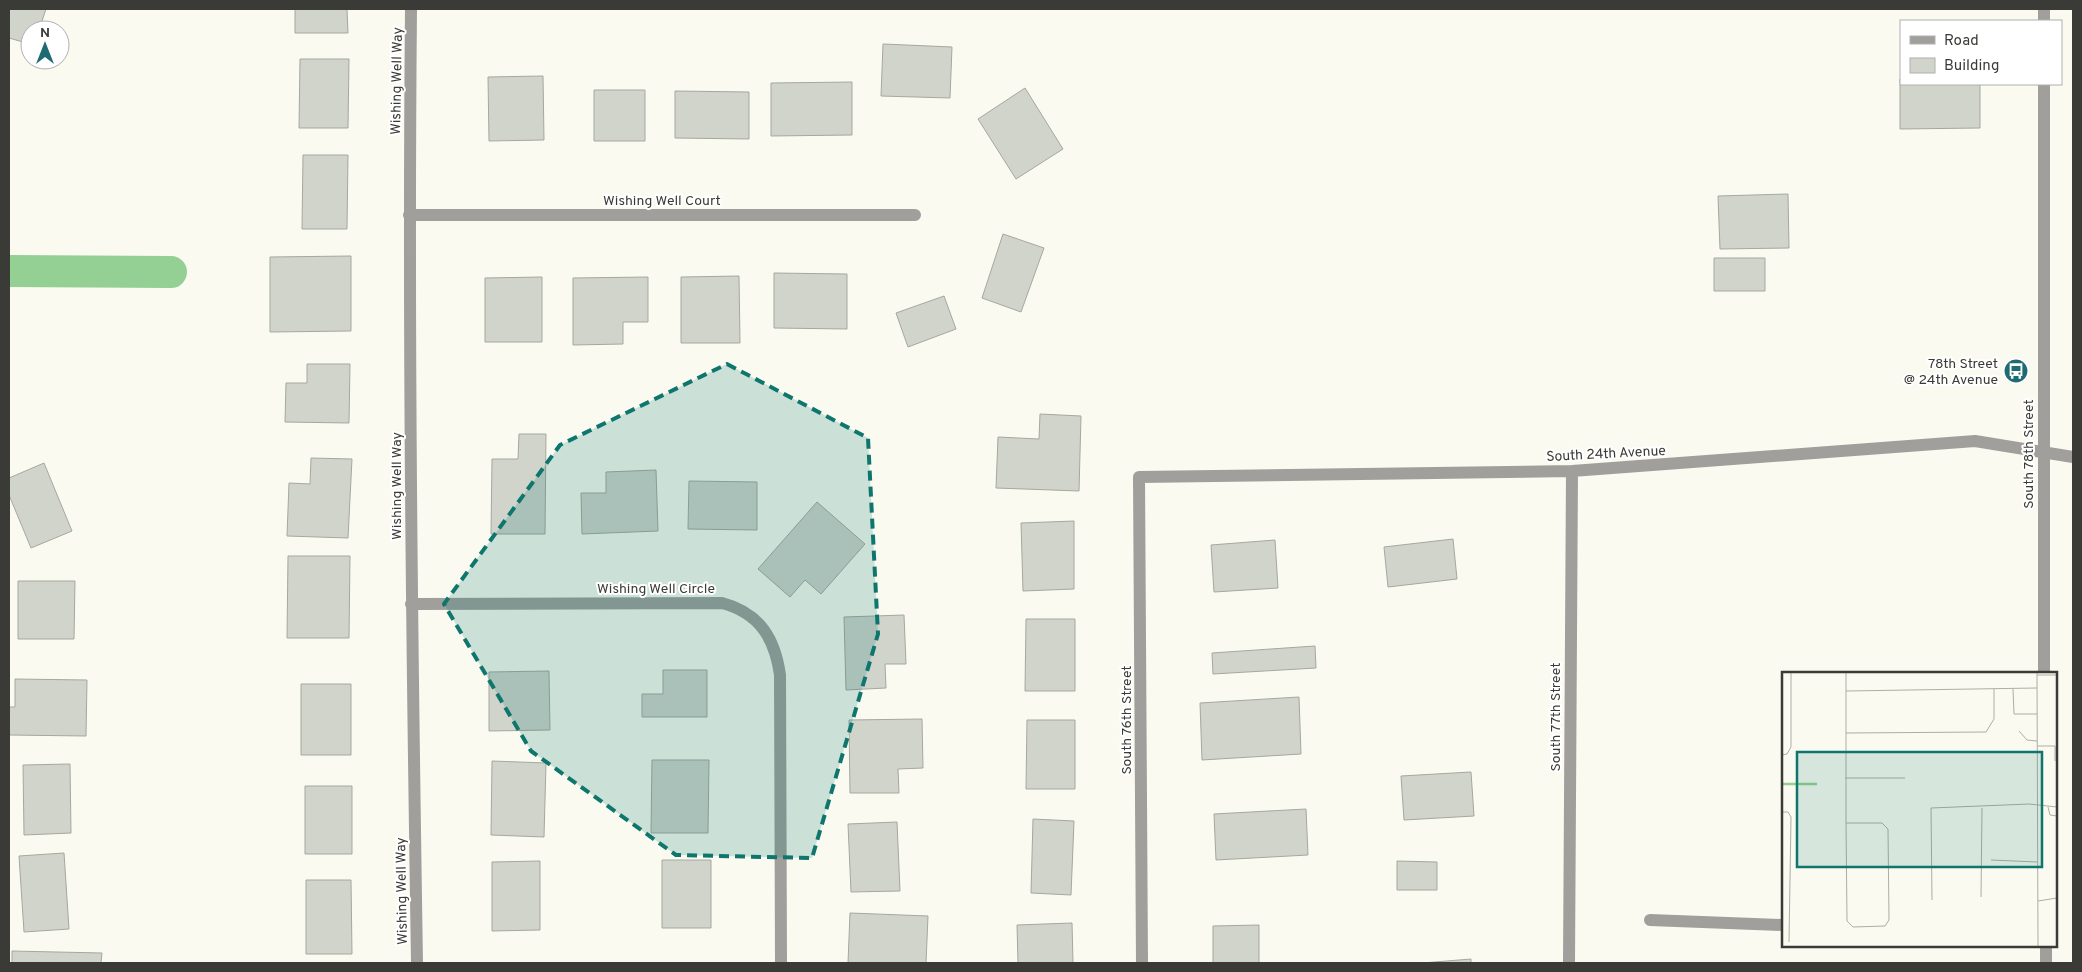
<svg xmlns="http://www.w3.org/2000/svg" width="2082" height="972" viewBox="0 0 2082 972" font-family="Overpass,sans-serif">
	<rect width="100%" height="100%" fill="#fbfaf0"/>
	<g fill="none" stroke-linecap="round" stroke-linejoin="round">
		<path stroke="#94cf94" stroke-width="32" d="M9 271 171 272"/>
	</g>
	<path fill="#d0d4cb" stroke="#a5a89f" d="M9 9H46L39 30H30V44L9 38Z
		M295 9H347L348 33H295Z
		M883 44 952 47 950 98 881 96Z
		M300 59H349L348 128H299Z
		M543 76 544 140 489 141 488 77Z
		M1900 79 1901 84H1980V128L1900 129Z
		M852 82V135L771 136V83Z
		M1025 88 1063 149 1016 179 978 119Z
		M594 90H645V141H594Z
		M675 91 749 92V139L675 138Z
		M303 155H348L347 229H302Z
		M1788 194 1789 248 1720 249 1718 196Z
		M1003 234 1044 248 1021 312 982 298Z
		M351 256V331L270 332V257Z
		M1714 258H1765V291H1714Z
		M774 273 847 274V329L774 328Z
		M739 276 740 343H681V277Z
		M542 277V342H485V278Z
		M648 277V322H623V344L573 345V278Z
		M944 296 956 329 908 347 896 313Z
		M307 364H350L349 423 285 422 286 383H307Z
		M1040 414 1081 416 1079 491 996 488 998 437 1039 439Z
		M519 434H546L545 534H491L492 459H518Z
		M311 458 352 459 348 538 287 536 289 483 310 484Z
		M44 463 72 531 31 548 9 495V478Z
		M656 470 658 531 582 534 581 493H606V472Z
		M689 481 757 482V530L688 529Z
		M817 502 865 544 821 594 805 580 790 597 758 569Z
		M1074 521V589L1023 591 1021 523Z
		M1453 539 1457 579 1388 587 1384 547Z
		M1275 540 1278 588 1214 592 1211 545Z
		M288 556H350L349 638H287Z
		M18 581H75L74 639H18Z
		M904 615 906 664H885L886 688 846 690 844 617Z
		M1026 619H1075V691H1025Z
		M1315 646 1316 668 1213 674 1212 653Z
		M663 670H707V717H642V694H663Z
		M549 671 550 730 489 731V672Z
		M15 679 87 680 86 736 9 735V707H15Z
		M301 684H351V755H301Z
		M1299 697 1301 754 1202 760 1200 703Z
		M922 719 923 768 898 769 899 793H850L849 720Z
		M1027 720H1075V789H1026Z
		M652 760H709L708 833H651Z
		M492 761 546 763 544 837 491 835Z
		M70 764 71 833 24 835 23 765Z
		M1471 772 1474 816 1404 820 1401 776Z
		M305 786H352V854H305Z
		M1306 809 1308 855 1216 860 1214 814Z
		M1033 819 1074 821 1071 895 1031 893Z
		M897 822 900 891 851 892 848 824Z
		M64 853 69 929 24 932 19 856Z
		M662 860H711V928H662Z
		M540 861V930L492 931V862Z
		M1397 861 1437 862V890H1397Z
		M306 880H351L352 954H306Z
		M850 913 928 916 926 963H848Z
		M1072 923 1073 963H1018L1017 925Z
		M1259 925V963H1213V926Z
		M12 951 102 953 101 963H12Z
		M1471 959V963H1422Z"/>
	<g fill="none" stroke-linecap="round" stroke-linejoin="round">
		<path stroke="#a19f9b" stroke-width="12" d="M411 9C408 327 412 645 417 963
			M2044 21V9
			M2044 84V673
			M409 215H915
			M411 604 722 603C760 613 775 639 780 675L781 963
			M1650 920 1783 925
			M2046 946V963
			M1142 963 1139 477 1572 471 1975 441 2073 457
			M1569 963 1572 471"/>
	</g>
	<path fill="#0f766e" fill-opacity="0.2" stroke="#0f766e" stroke-width="4" stroke-dasharray="10 6" stroke-linejoin="round" d="M727 364 868 438 878 634 812 858 676 855 531 751 444 604 560 445Z"/>
	<defs>
		<symbol id="bus-disc" viewBox="-11 -11 22 22"><circle r="9.5" fill="#1f6b72" stroke="#fff"/><path d="M-5-6H5V4H4V6H2V4H-2V6H-4V4H-5ZM-3.5-4V0h7V-4ZM-3.5 1.2v1.5H-2V1.2ZM2 1.2v1.5H3.5V1.2Z" fill="#fff"/></symbol>
	</defs>
	<g fill-rule="evenodd">
		<use href="#bus-disc" x="2002" y="357" width="28" height="28"/>
	</g>
	<g text-anchor="middle" stroke-width="4" stroke-linejoin="round" paint-order="stroke">
		<g font-size="14" fill="#3a3a36" stroke="#fff">
			<text transform="translate(396 81) rotate(-89)" y="5">Wishing Well Way</text>
			<text x="662" y="205">Wishing Well Court</text>
			<text transform="translate(1606 453) rotate(-3)" y="5">South 24th Avenue</text>
			<text transform="translate(2028 454) rotate(-90)" y="5">South 78th Street</text>
			<text transform="translate(396 486) rotate(-90)" y="5">Wishing Well Way</text>
			<text x="656" y="593">Wishing Well Circle</text>
			<text transform="translate(1555 717) rotate(-90)" y="5">South 77th Street</text>
			<text transform="translate(1126 720) rotate(-90)" y="5">South 76th Street</text>
			<text transform="translate(401 891) rotate(-91)" y="5">Wishing Well Way</text>
		</g>
		<g font-size="14" fill="#3a3a36" stroke="#fff" text-anchor="end">
			<text x="1998" y="368">78th Street<tspan x="1998" dy="16">@ 24th Avenue</tspan></text>
		</g>
	</g>
	<g transform="translate(1782 672)">
		<rect width="275" height="275" fill="#fbfaf0"/>
		<path fill="none" stroke="#94cf94" stroke-width="2.5" d="M0 112H35"/>
		<path fill="none" stroke="#aeada6" stroke-width="1" d="M255 1 256 274M255 3H275M231 17 232 42H255M64 19 255 16M237 59 245 68 255 69M64 61 204 60 212 47V17M255 74H273V89M0 83 5 82 9 75V1M63 106H123M266 135 268 143 275 144M0 140H6L9 145 7 270M64 151H100L106 157 107 248 103 254 71 255 65 249 64 151V1M209 188 255 190M199 225 200 136M150 228 149 136 247 132 275 135M256 229 275 226"/>
		<path fill="#0f766e" fill-opacity="0.15" stroke="#0f766e" stroke-width="2.5" d="M15 80H260V195H15Z"/>
		<rect width="275" height="275" fill="none" stroke="#3a3a36" stroke-width="2.5"/>
	</g>
	<rect width="2082" height="972" fill="none" stroke="#3a3a36" stroke-width="20"/>
	<rect x="1900" y="20" width="162" height="65" fill="#ffffff" stroke="#b0b0af"/>
	<rect x="1910" y="36" width="25" height="8" fill="#a19f9b" stroke="#b0b0af"/>
	<text x="1944" y="45" font-size="15" fill="#3a3a36">Road</text>
	<rect x="1910" y="58" width="25" height="15" fill="#d0d4cb" stroke="#b0b0af"/>
	<text x="1944" y="70" font-size="15" fill="#3a3a36">Building</text>
	<g transform="translate(45 45)"><circle r="24" fill="#ffffff" stroke="#b0b0af"/>
	<path d="M0-4L9 19L0 12L-9 19Z" fill="#1f6b72"/>
	<text y="-8" font-size="14" font-weight="bold" text-anchor="middle" fill="#3a3a36">N</text>
	</g>
</svg>
